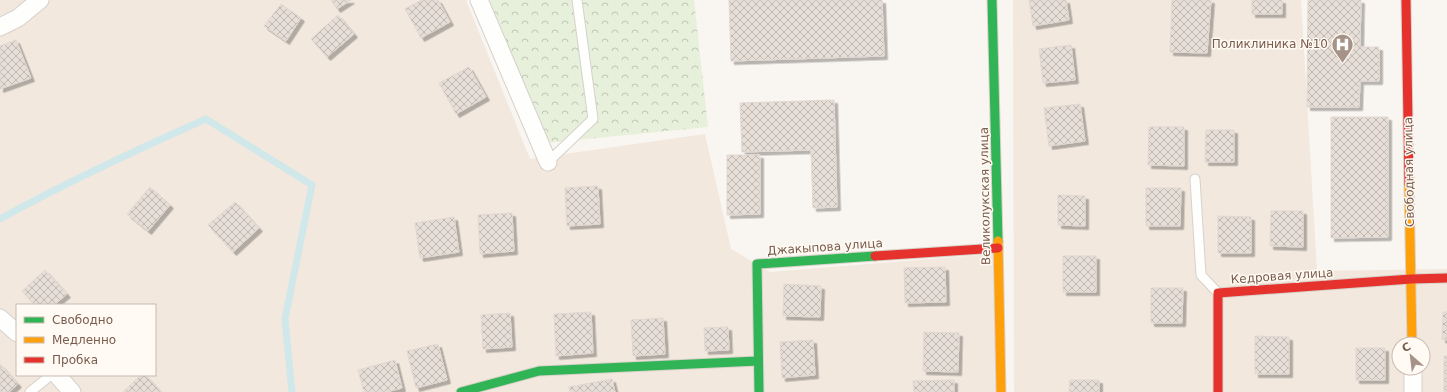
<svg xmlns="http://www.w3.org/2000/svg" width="1447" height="392" viewBox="0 0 1447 392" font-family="'DejaVu Sans',sans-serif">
	<defs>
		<pattern id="forest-crowns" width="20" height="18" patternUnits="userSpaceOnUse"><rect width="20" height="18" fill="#e7f0db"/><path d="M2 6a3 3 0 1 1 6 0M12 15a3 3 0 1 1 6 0" fill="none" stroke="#c0c6b4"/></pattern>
		<pattern id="building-cross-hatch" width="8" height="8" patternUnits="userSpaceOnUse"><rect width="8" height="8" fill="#e6ded7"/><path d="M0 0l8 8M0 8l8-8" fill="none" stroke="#bfb7b1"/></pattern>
		<filter id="shadow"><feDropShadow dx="3.5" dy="3.5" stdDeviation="0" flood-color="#0004"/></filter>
	</defs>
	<rect width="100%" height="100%" fill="#f9f5f0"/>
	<path fill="#f2e8de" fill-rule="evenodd" d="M0 0H466L530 159 705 134 731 249 770 272 993 254 996 392H0ZM17 305H155V375H17Z
		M1013 0H1301L1317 271 1447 269V392H1014ZM1399 344H1423V368H1399Z"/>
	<path fill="url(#forest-crowns)" d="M484 0H694L708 127 545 143Z"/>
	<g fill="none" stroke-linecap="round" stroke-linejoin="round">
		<path stroke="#d0e8ea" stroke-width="7" d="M0 219C67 182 136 150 206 119L312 185 285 319 292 392"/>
	</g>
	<path fill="url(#building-cross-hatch)" stroke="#e2d8d2" filter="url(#shadow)" d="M331 0H351L337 9Z
		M421 0H438L450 22 421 38 405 9Z
		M729 0H882L884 56 731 61Z
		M1029 0H1066L1069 20 1033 26Z
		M1172 0H1211L1207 53 1170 52Z
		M1252 0H1282V14H1252Z
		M1308 0H1361L1360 47H1379V81H1360L1359 107H1307Z
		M281 4 301 18 286 41 264 26Z
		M338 15 354 34 327 57 311 39Z
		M16 40 31 78 0 89V46Z
		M1071 45 1075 80 1043 83 1039 49Z
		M469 67 486 97 456 114 439 83Z
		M834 100 837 207 813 208 811 150 742 152 740 103Z
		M1080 104 1085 141 1049 146 1044 108Z
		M1331 117H1388V237L1331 238Z
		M1149 127H1184V166L1148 165Z
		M1206 130H1234V162H1205Z
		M727 155H760V214L727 215Z
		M598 186 600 224 567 226 565 188Z
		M150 187 170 205 148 231 127 214Z
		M1146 188H1181L1180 226H1146Z
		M1058 195 1085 196V226L1058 225Z
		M235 202 259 228 233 252 208 225Z
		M1271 211H1303V247L1270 246Z
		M512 213 514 251 480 254 478 215Z
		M1218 216 1251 217V253H1218Z
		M454 217 459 252 420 258 415 223Z
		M1063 256H1096V292H1063Z
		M945 267 946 302 905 303 904 268Z
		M45 270 67 294 54 305H35L22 291Z
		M784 284 821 286 820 317 783 316Z
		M1151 288H1183L1182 323H1151Z
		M591 312 593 353 556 356 554 314Z
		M1443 312H1447V340L1442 339Z
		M510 313 512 347 483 349 481 315Z
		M663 318 665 354 633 356 631 320Z
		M728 327 729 350 705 351 704 328Z
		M924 332 959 333 958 372 923 371Z
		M1255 336 1289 337V374H1255Z
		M813 340 815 375 782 378 780 342Z
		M438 344 447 380 416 388 407 351Z
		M1356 348H1385V380H1356Z
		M1444 356H1447V392H1444Z
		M395 360 402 388 386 392H364L358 370Z
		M0 364 18 384 9 392H0Z
		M141 375H145L161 392H123Z
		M612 379 615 392H570L569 387Z
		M954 380V392H914L913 381Z
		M1070 380H1099V392H1069Z"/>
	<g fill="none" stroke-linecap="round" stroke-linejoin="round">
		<defs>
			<path id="lane" d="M548 162 593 119 577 0
				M1195 179 1201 275 1218 293
				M30 392 51 375"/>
			<path id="street" d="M479 0 548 162
				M0 27 18 18 40 0
				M0 318 17 333
				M1413 368V392
				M57 375 72 392"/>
			<path id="fast" d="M992 0 998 241
				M461 392 539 371 758 361
				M759 392 757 264 875 256"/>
			<path id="slow" d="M1409 184 1412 344
				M998 241 1001 392"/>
			<path id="jam" d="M1406 0 1409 184
				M875 256 998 248
				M1218 392V293L1411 279 1447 278"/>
		</defs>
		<use href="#lane" stroke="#d7d1cb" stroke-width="11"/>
		<use href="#street" stroke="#d7d1cb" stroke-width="19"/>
		<use href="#fast" stroke="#d9d2cb" stroke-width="11"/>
		<use href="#slow" stroke="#d9d2cb" stroke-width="11"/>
		<use href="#jam" stroke="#d9d2cb" stroke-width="11"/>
		<use href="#lane" stroke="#fefefd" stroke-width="9"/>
		<use href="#street" stroke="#fefefd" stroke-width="17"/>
		<use href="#fast" stroke="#30b455" stroke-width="9"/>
		<use href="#slow" stroke="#ff9f0a" stroke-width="9"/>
		<use href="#jam" stroke="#e5322d" stroke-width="9"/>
	</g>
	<defs>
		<symbol id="hospital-pin" viewBox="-11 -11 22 30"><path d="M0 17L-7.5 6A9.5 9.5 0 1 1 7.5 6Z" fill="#a69286" stroke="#fffaf3"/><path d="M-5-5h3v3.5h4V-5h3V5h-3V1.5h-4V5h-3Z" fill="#fff"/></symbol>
	</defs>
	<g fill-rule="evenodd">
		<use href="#hospital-pin" x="1330" y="32" width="25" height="34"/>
	</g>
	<g text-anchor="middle" stroke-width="3" stroke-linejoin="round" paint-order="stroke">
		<g font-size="12" fill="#7a5c4d" stroke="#fffaf3" text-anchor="end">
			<text x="1328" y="48">Поликлиника №10</text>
		</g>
		<g font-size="12" fill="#7a5c4d" stroke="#fffaf3">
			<text transform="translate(1409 172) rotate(-91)" y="4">Свободная улица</text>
			<text transform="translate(985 196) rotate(-91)" y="4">Великолукская улица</text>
			<text transform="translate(825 247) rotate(-4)" y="4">Джакыпова улица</text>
			<text transform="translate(1282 276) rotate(-4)" y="4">Кедровая улица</text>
		</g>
	</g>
	<rect x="16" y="304" width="140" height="72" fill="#fffaf3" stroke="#cabbb1"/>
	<rect x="24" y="317" width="20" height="6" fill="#30b455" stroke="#cabbb1"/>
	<text x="52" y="324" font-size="12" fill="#7a5c4d">Свободно</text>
	<rect x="24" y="337" width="20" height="6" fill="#ff9f0a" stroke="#cabbb1"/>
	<text x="52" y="344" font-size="12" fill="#7a5c4d">Медленно</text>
	<rect x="24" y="357" width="20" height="6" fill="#e5322d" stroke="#cabbb1"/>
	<text x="52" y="364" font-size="12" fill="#7a5c4d">Пробка</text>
	<g transform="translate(1411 356) rotate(332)"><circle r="19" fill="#fffaf3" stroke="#cabbb1"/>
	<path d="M0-3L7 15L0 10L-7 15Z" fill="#a69286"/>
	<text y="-6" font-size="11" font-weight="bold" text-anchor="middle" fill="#7a5c4d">С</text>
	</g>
</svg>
